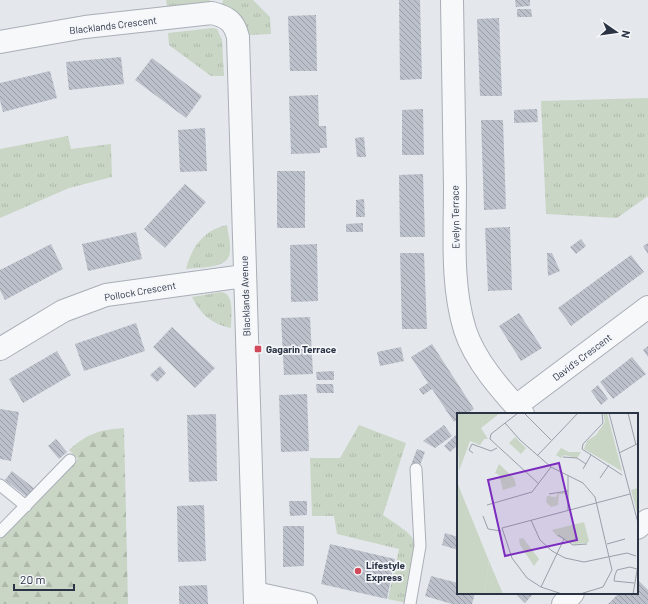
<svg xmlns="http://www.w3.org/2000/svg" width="648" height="604" viewBox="0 0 648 604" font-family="Barlow,sans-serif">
	<defs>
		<pattern id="grass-tufts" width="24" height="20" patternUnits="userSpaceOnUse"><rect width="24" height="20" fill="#c9d6c5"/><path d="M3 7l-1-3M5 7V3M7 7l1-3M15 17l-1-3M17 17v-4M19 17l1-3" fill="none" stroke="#adb8ab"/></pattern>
		<pattern id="forest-firs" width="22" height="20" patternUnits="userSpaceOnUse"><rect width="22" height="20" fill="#c9d6c5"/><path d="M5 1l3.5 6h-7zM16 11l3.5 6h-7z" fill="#adb8ab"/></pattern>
		<pattern id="building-back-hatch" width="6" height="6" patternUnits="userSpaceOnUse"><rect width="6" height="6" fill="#bbc0ca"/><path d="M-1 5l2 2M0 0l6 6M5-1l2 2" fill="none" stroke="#989da6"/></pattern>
	</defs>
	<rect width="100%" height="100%" fill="#e4e7ec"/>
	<path fill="url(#grass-tufts)" d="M166 0H210L209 3 167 6Z
		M223 0H253L270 17 271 34 249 35C245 17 237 12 221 7Z
		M212 28 217 29 222 40 224 76H211L169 45 168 33Z
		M648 98V196L617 218 546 214 541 101Z
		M68 136 71 149 111 144 112 177 69 188 0 218V149Z
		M227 225C228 233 232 248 229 256 225 269 197 267 186 269 192 246 204 230 227 225Z
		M221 292C235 293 231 317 231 328 213 325 200 314 192 297Z
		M359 425 406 443 383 515C394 523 413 533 417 546L406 603 388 599 399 549 337 534 334 516H312L310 458H340Z"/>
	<path fill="url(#forest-firs)" d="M124 428 128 604H0V539L78 459 69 450C88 433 99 430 124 428Z"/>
	<path fill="url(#building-back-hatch)" d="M399 0H420L422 79 400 80Z
		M515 0H530V6L516 7Z
		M517 9H531L532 17H517Z
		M316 15 317 71H290L288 16Z
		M499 18 502 96H480L477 19Z
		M121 57 124 84 69 90 66 62Z
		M152 58 202 96 186 118 135 80Z
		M50 71 57 98 3 112 0 100V83Z
		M318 95 319 126H326L327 148H320V153L291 154 289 96Z
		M423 109 424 155H402V110Z
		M537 109 538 122 514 123V110Z
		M481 120H503L506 209 484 210Z
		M205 128 207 171 180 172 178 130Z
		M364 137 366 157H357L355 138Z
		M277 171H305V228H277Z
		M423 174 425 237H400L399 175Z
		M185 184 206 202 165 248 144 229Z
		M364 199 365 217H356V200Z
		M363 223V232H346V224Z
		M510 227 512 290 488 291 485 228Z
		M136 232 142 259 88 271 82 244Z
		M581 239 586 246 576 254 570 247Z
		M648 243V254L643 246Z
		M51 244 63 269 5 300 0 290V270Z
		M317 244 318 301 291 302 290 245Z
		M400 253H424L427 329H402Z
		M547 253H552L560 271 548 276Z
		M631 255 644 272 571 326 558 308Z
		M519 313 542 348 521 361 499 326Z
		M310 317 313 374 284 375 281 318Z
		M136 323 145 351 84 371 75 344Z
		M172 327 215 368 195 388 153 347Z
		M432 344 474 409 466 414H458V419L454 422 432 389 423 395 419 389 428 383 411 357Z
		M648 346V357L643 350Z
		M401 347 404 361 380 366 377 352Z
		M57 351 71 375 23 403 9 379Z
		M632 357 646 374 613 399 600 382Z
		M160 366 166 373 157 382 150 375Z
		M334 371V380H317L316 372Z
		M316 384H333L334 393H317Z
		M598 385 608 399 601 405 591 391Z
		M307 394 309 451 281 452 279 395Z
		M0 409 19 412 11 461 0 459Z
		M216 414 217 481 189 482 187 415Z
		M444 425 452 436 435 448 423 441Z
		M457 434 458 445 450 452 444 446Z
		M56 439 67 452 59 459 48 446Z
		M417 449 425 452 419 468 411 465Z
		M12 471 35 489 28 498 5 480Z
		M289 501H307V515L290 516Z
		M204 505 206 561 178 562 177 506Z
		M283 526H304V566L283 567Z
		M445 533 458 537V550L442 545Z
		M330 544 395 559 387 599 321 584Z
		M431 576 458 583V593H475L472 604H452L425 596Z
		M637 579 648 590V604H608L619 593H637Z
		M207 585 208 604H179V586Z
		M515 593H534L525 603Z"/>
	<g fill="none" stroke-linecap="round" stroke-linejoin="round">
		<defs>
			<path id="service" d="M0 485 26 506
				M0 532 70 460
				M410 604 420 546 416 469"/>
			<path id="minor" d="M452 0C453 63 454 125 455 188 455 234 451 285 465 330 475 361 501 390 523 414
				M0 42 85 27 212 13C227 17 234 21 238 37L255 604
				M0 349 63 311 106 295 244 276
				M516 406 648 307
				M637 528 648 520
				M255 593 306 604
				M563 604 573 593"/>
		</defs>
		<use href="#service" stroke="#a9aeb7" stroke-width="13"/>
		<use href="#minor" stroke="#a9aeb7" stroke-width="24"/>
		<use href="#service" stroke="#f7f8fa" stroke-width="11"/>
		<use href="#minor" stroke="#f7f8fa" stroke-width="22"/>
	</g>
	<g fill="#d1495b" stroke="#f4f6f9" stroke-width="1.5">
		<rect x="254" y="345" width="8" height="8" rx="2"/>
		<circle cx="358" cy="571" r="4"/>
	</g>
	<g text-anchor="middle" stroke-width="3.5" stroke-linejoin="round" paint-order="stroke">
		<g font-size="10" fill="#2b3445" stroke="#f4f6f9">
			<text transform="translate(113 25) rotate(-7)" y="4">Blacklands Crescent</text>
			<text transform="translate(455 217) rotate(-91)" y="4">Evelyn Terrace</text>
			<text transform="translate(140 291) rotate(-10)" y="4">Pollock Crescent</text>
			<text transform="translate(245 296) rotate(-92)" y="4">Blacklands Avenue</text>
			<text transform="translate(582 357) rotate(-37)" y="4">David's Crescent</text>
		</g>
		<g font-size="10" font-weight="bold" fill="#2b3445" stroke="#f4f6f9" text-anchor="start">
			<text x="266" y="353">Gagarin Terrace</text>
			<text x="366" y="569">Lifestyle<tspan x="366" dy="12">Express</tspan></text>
		</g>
	</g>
	<g transform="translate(457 413)">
		<rect width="181" height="181" fill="#e4e7ec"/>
		<path d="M146 0H150L165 58 127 36 130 28 139 22 148 9ZM58 24 69 35 64 41 52 30ZM104 35 112 39H124L120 45 107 42 104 45 99 42ZM42 51 57 65 59 73 46 77 42 62 38 60ZM108 79 109 81H102L101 92 94 94 89 89 90 83 99 84 101 80ZM66 125 82 146 77 153 63 132 62 126Z" fill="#c9d6c5"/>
		<path d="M127 109 132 128 130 130 117 131 100 123 95 117ZM32 148 46 181H27Z" fill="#c9d6c5"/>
		<path d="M0 0H43L24 15 31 26H27L23 32 13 28 2 58ZM181 75V103L174 77Z" fill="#c9d6c5"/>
		<path d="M0 69 32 148 27 181H0Z" fill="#c9d6c5"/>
		<path fill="none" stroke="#9a9fa9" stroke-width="1" d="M61 0 34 21 33 26 82 71M67 0 94 27M145 0 146 10 126 31 125 36 165 62M152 0 181 110M171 0 179 32M48 10 63 27 94 54 126 70 138 84 155 157 146 174 123 181M16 40 12 37 15 31 34 38 40 35M162 40 180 31M80 43 121 0M106 44 120 45 129 51M126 56 134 42M111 63V97M143 65 152 52M92 81 111 78M30 92 75 79 94 54M26 103 31 116 44 118M74 107 83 127 95 138 108 145 127 149 170 140 179 143M101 122 116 132 130 131M150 131 168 126M177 170 157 168 158 162 160 157 173 154 180 156M84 174 107 126M105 181 84 174 70 165 55 145 45 115 173 81M176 181 181 152"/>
		<path fill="#7b2cbf" fill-opacity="0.15" stroke="#7b2cbf" stroke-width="2" d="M102 50 120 127 48 143 31 67Z"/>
		<rect width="181" height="181" fill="none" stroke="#2b3445" stroke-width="2"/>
	</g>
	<g transform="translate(616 32) rotate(103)" stroke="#f4f6f9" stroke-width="3" paint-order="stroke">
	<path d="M0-3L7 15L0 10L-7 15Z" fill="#2b3445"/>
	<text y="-6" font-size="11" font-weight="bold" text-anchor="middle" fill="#2b3445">N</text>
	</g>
	<path d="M14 584v6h60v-6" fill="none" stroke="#2b3445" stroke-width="2"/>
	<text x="20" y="584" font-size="12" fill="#2b3445" stroke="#f4f6f9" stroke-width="3" paint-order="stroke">20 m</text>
</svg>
